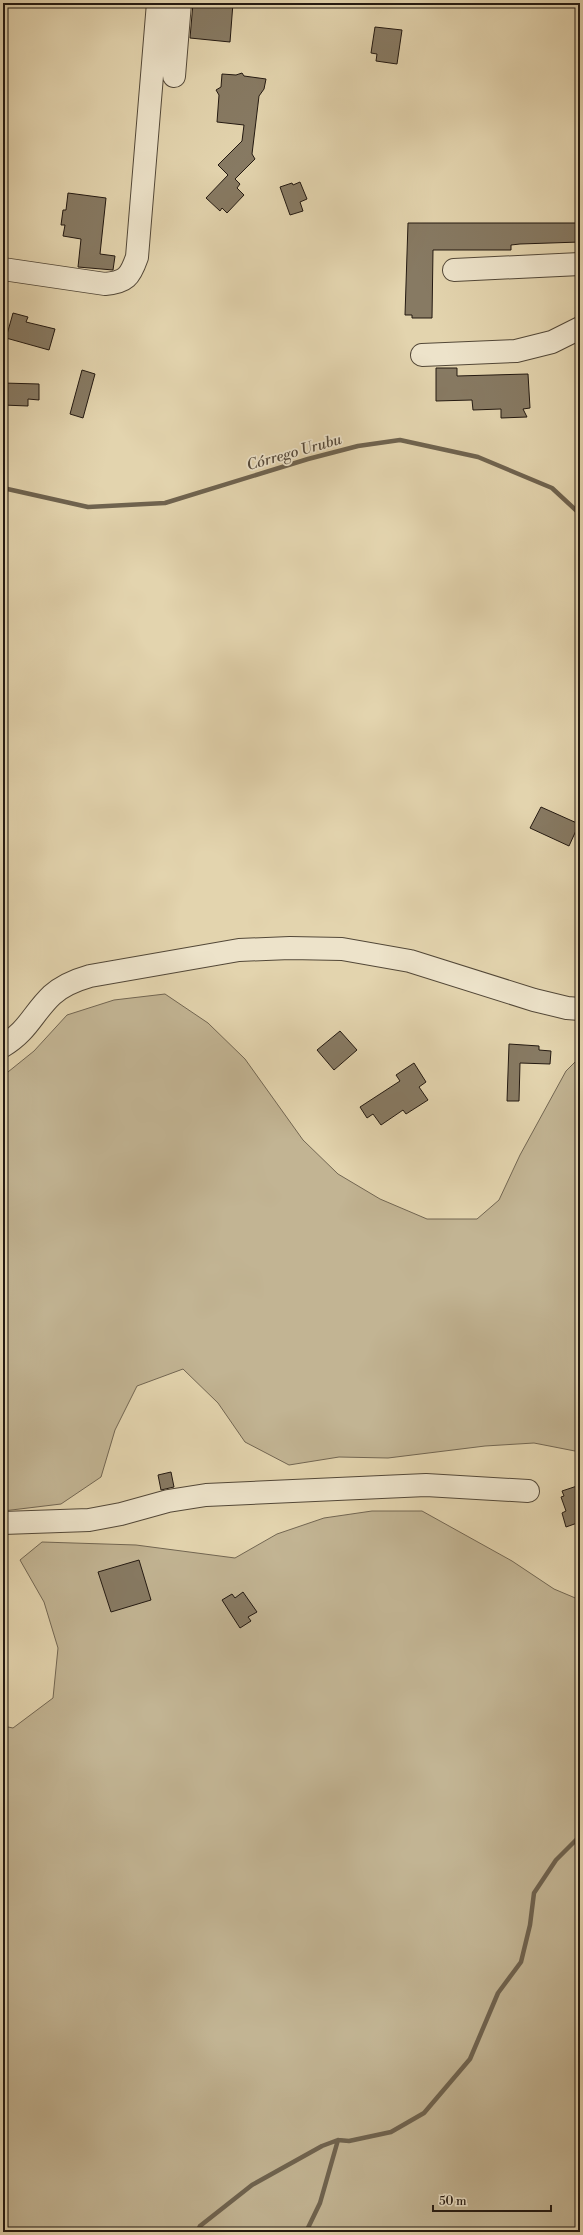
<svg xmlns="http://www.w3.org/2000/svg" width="583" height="2235" viewBox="0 0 583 2235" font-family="'Libre Bodoni',serif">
	<rect width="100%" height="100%" fill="#e3d4ae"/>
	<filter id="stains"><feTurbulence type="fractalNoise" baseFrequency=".005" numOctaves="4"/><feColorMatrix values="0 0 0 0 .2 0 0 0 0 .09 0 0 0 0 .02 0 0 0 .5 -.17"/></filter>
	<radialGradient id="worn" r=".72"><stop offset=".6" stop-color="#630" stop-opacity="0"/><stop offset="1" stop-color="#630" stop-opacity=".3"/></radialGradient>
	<path fill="#c2b493" stroke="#726652" d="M165 994 208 1023 245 1059 303 1140 338 1174 380 1199 427 1219H477L499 1200 520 1155 566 1071 580 1057V1452L534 1443 485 1446 388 1458 339 1457 289 1465 245 1442 218 1403 183 1369 137 1386 115 1430 101 1477 61 1504 3 1511V1076L34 1051 67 1015 114 1000Z
		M372 1511H422L512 1561 554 1589 580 1600V2232H3V1726L13 1728 53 1698 58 1648 44 1602 20 1560 42 1542 136 1545 235 1558 277 1534 324 1518Z"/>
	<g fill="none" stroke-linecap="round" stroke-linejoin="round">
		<path stroke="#6f634f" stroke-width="4.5" d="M3 488 88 507 165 503 308 459 358 446 400 440 478 457 552 488 580 514
			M197 2232 200 2226 252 2185 322 2146 338 2140 349 2141 391 2132 424 2113 470 2059 498 1993 521 1962 530 1925 534 1893 556 1860 580 1836
			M306 2232 320 2203 338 2140"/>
	</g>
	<path fill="#877a63" stroke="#231911" d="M193 3H233L230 42 190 38Z
		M375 27 402 30 397 64 376 61 377 54 371 53Z
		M242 73 244 76 266 79 264 89 259 96 252 154 255 159 235 179 240 184 237 188 244 195 227 213 222 208 220 211 206 198 228 175 218 165 242 141 244 125 217 122 219 95 216 90 221 87 222 74 236 75Z
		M300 182 307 199 300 202 303 211 290 215 280 187 292 183 293 185Z
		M68 193 106 198 100 254 115 256 113 270 78 267 81 239 63 236 65 225H61L63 210H66Z
		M408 223H580V242L520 244 511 245V250H433L432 318H412V315H405Z
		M13 313 28 317 26 322 55 329 49 350 6 338Z
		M436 368H457V376L528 374 530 408 523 409 527 417 501 418V409L473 410 472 400 436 401Z
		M82 370 95 374 83 418 70 414Z
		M3 383 39 384V400L28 399V406L3 405Z
		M541 807 579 824 569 846 530 828Z
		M340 1031 357 1050 334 1070 317 1050Z
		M509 1044 539 1046V1050L551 1051 550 1064 520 1063 519 1101H507Z
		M414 1063 426 1082 419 1087 428 1100 406 1114 403 1110 381 1125 373 1114 367 1118 360 1107 400 1081 396 1075Z
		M171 1472 174 1487 161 1490 158 1475Z
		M580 1485V1522L566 1527 562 1513 566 1511 561 1497 564 1496 562 1491Z
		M139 1560 151 1600 111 1612 98 1572Z
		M243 1592 257 1612 248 1617 251 1621 240 1628 222 1600 232 1594 235 1598Z"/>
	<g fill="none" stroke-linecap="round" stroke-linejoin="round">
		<defs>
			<path id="minor" d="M174 76 180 3
				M3 269 105 284C126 282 130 277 137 257L158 3
				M454 270 580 264
				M422 355 516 351 552 342 580 328
				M3 1046C28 1031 33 1013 52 995 63 985 76 980 90 976L239 950 290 948 342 949 410 961 534 1000 567 1008 580 1009
				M3 1523 89 1520 121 1514 168 1501 206 1495 426 1485 528 1491"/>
		</defs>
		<use href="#minor" stroke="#534838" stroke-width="24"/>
		<use href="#minor" stroke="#ede3ca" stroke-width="22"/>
	</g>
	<g text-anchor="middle" stroke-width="3.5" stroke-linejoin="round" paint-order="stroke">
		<g font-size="15" font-style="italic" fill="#564a3b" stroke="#ede3ca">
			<text transform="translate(294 452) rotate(-16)" y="5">Córrego Urubu</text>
		</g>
	</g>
	<rect width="583" height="2235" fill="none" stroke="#e3d4ae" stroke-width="16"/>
	<rect x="4" y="4" width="575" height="2227" fill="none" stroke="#231911" stroke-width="2"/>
	<rect x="8" y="8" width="567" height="2219" fill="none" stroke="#231911"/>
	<path d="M433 2205v6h118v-6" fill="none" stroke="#231911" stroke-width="2"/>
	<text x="439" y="2205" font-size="12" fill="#231911" stroke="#ede3ca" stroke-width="3" paint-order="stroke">50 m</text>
	<rect width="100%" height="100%" filter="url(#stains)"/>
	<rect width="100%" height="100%" fill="url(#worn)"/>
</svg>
